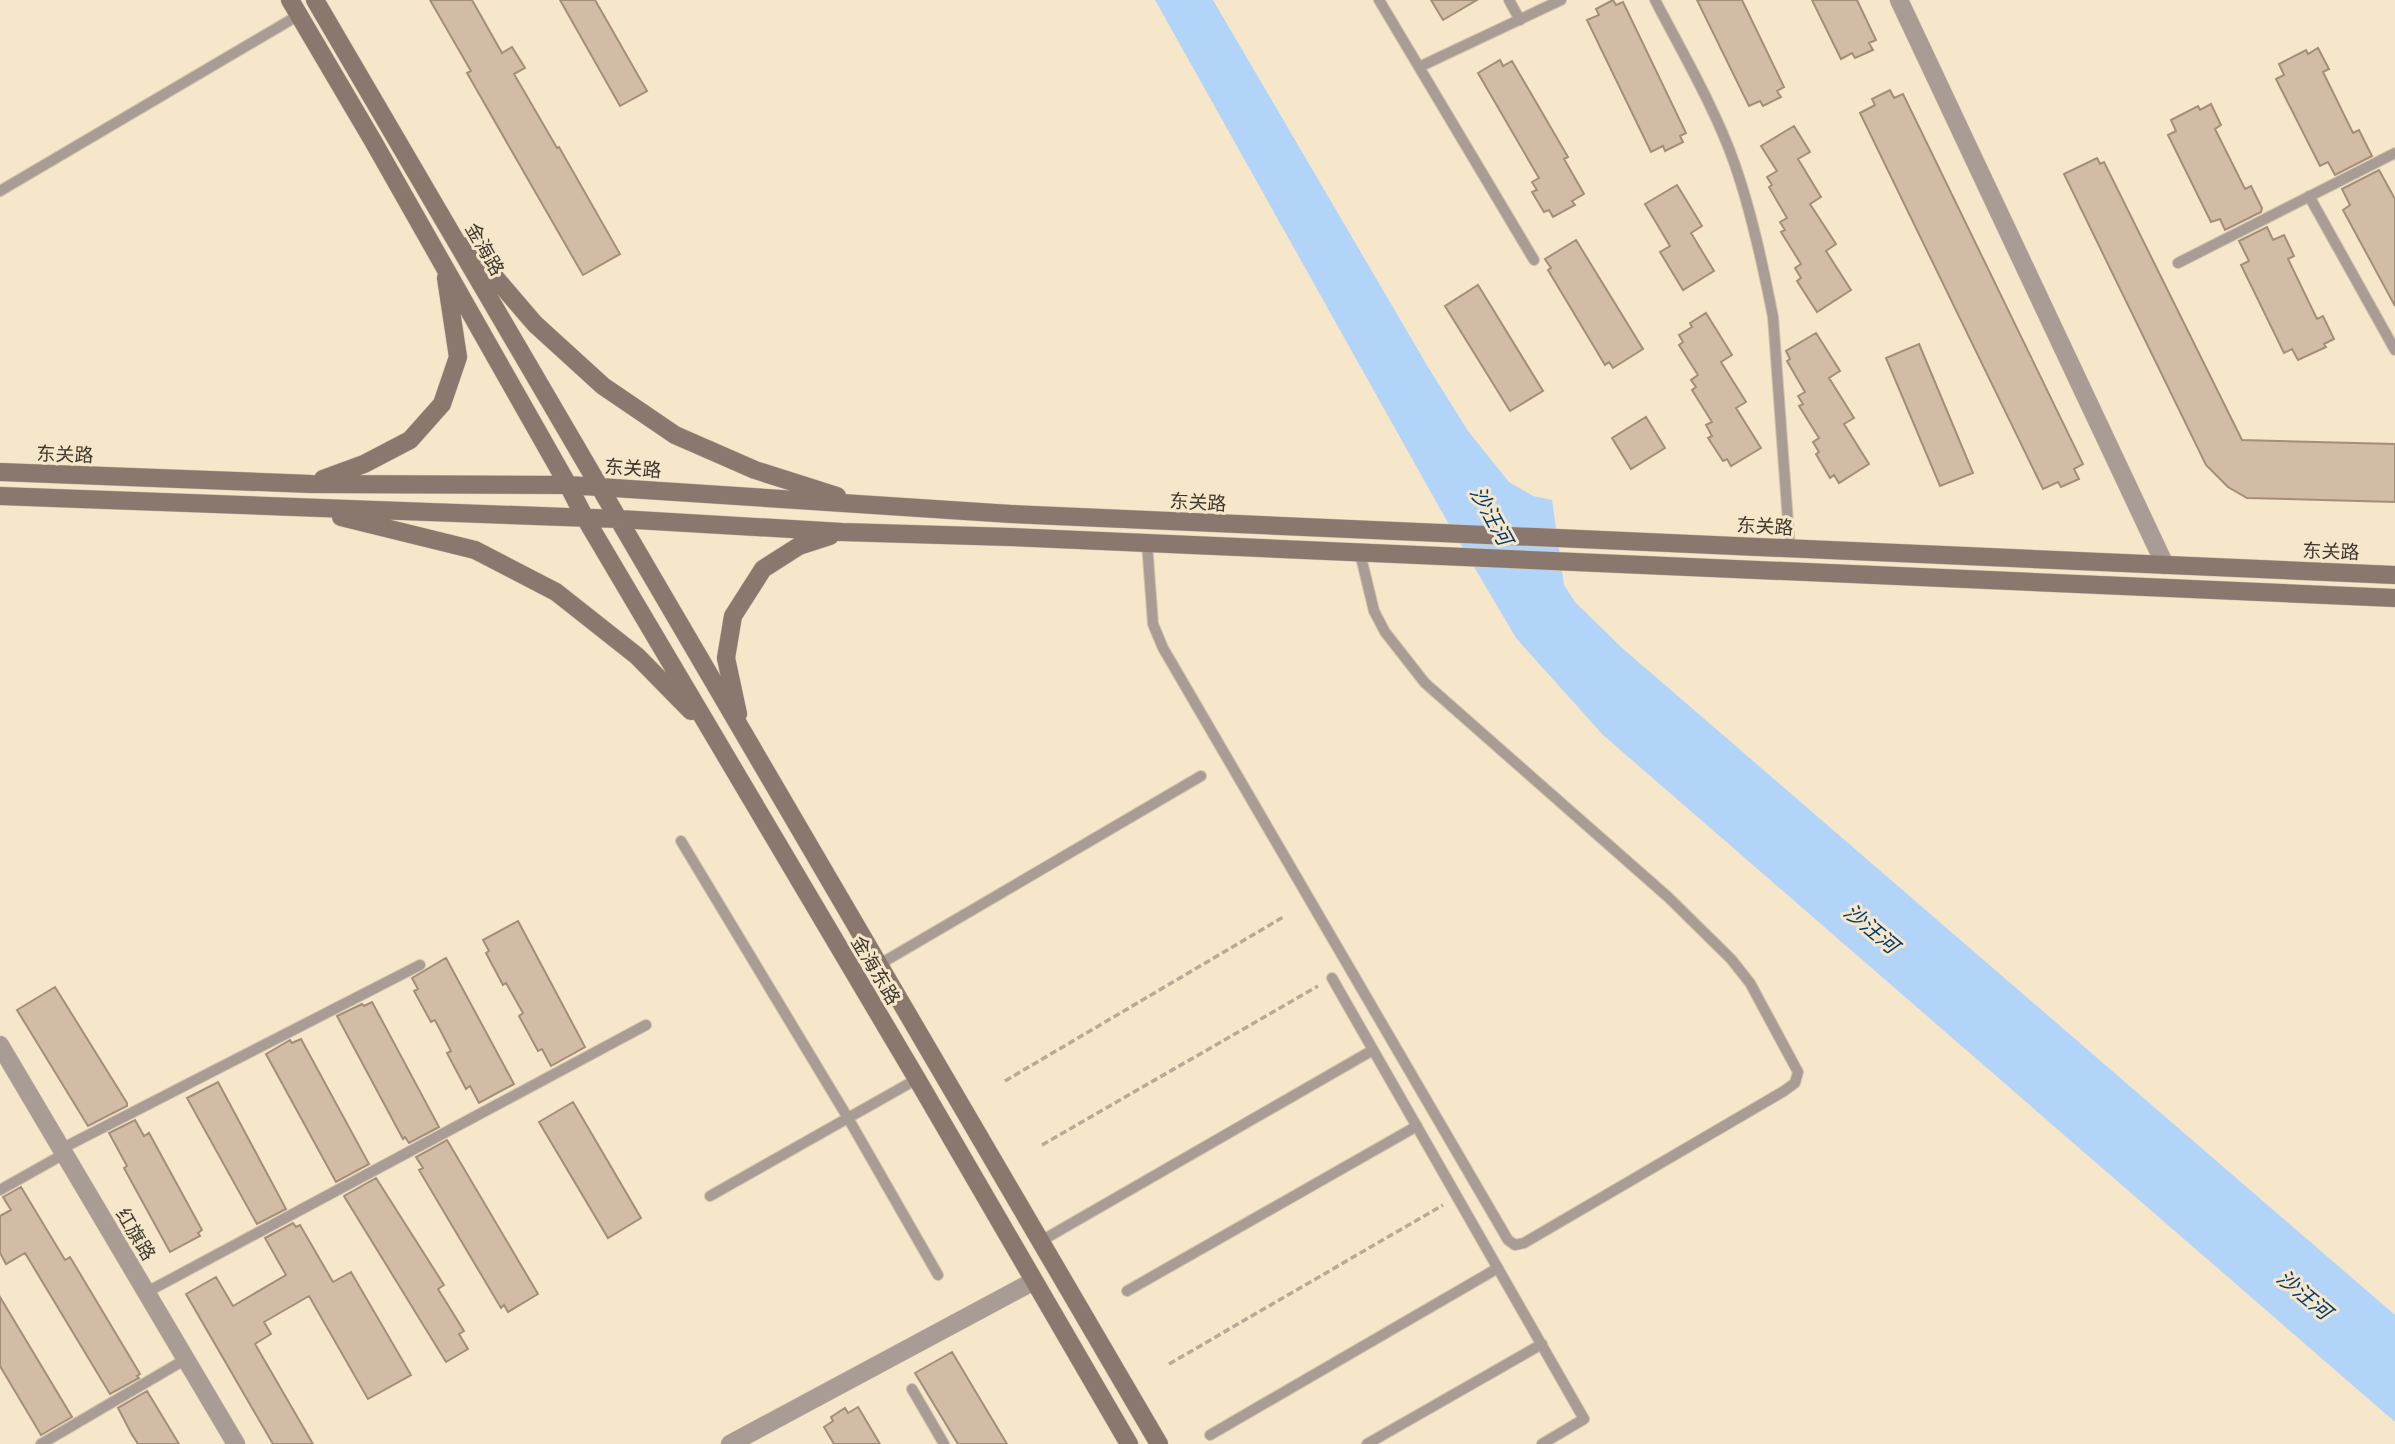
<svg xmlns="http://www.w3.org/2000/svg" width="2395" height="1444" viewBox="0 0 2395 1444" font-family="Barlow,'Noto Sans SC',sans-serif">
	<rect width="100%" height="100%" fill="#f6e6ca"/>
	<path fill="#b3d4f9" d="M1155 0H1213L1428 367 1468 431 1509 482 1533 496 1552 500 1564 585 1575 602 1621 647 2395 1315V1422L1603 735 1516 638 1443 514Z"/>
	<path fill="#d2bca5" stroke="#a48e79" stroke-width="2" d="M430 0H472L502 53 512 47 525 68 514 74 557 148 559 147 620 254 583 275 467 73 471 71Z
		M560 0H595L647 91 620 106Z
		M1431 0H1477L1443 20Z
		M1613 0 1616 5 1623 2 1686 133 1680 136 1683 142 1665 151 1663 146 1651 152 1587 20 1599 15 1596 9Z
		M1697 0H1742L1784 87 1777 91 1781 97 1763 106 1760 101 1749 106Z
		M1812 0H1857L1876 40 1869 43 1873 50 1855 58 1852 53 1841 59Z
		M2318 48 2329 69 2323 72 2353 133 2359 130 2372 156 2335 175 2328 162 2320 166 2276 79 2284 75 2279 64 2306 50 2308 54Z
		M1500 60 1503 66 1512 61 1568 157 1564 159 1584 194 1572 201 1575 205 1553 217 1549 210 1544 212 1532 192 1537 190 1532 182 1539 178 1478 73Z
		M1890 90 1894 98 1903 94 2083 464 2074 469 2079 479 2061 487 2058 482 2043 489 1860 113 1875 105 1872 99Z
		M2211 104 2221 125 2215 129 2245 189 2251 186 2262 208 2261 212 2225 230 2220 219 2211 222 2168 135 2176 131 2171 120 2198 106 2200 110Z
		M1794 126 1810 152 1798 159 1821 197 1810 204 1836 244 1826 251 1851 290 1817 312 1797 281 1801 278 1795 268 1801 264 1781 232 1785 230 1780 222 1787 218 1769 187 1772 185 1767 177 1777 171 1761 146Z
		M2097 158 2100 164 2104 162 2242 440 2395 444V502L2247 498 2228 487 2206 465 2064 174Z
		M2379 170 2395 199V306L2343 210 2350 205 2342 189Z
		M1677 185 1702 226 1691 233 1714 271 1683 290 1660 252 1670 246 1645 204Z
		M2267 227 2273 240 2284 235 2294 256 2288 259 2317 319 2323 316 2334 339 2324 344 2326 347 2298 360 2292 349 2284 353 2241 265 2249 261 2239 241Z
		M1576 240 1643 349 1613 368 1609 362 1605 365 1548 270 1551 268 1545 259Z
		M1478 285 1543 391 1510 411 1445 306Z
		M1706 313 1732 355 1721 362 1746 402 1736 408 1761 448 1731 466 1727 459 1723 461 1708 438 1712 436 1706 425 1712 422 1692 390 1696 387 1691 380 1698 375 1679 345 1683 342 1679 335 1692 327 1690 323Z
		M1816 333 1840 371 1829 378 1854 418 1844 424 1869 464 1839 483 1834 475 1830 478 1816 454 1819 452 1813 442 1819 438 1799 406 1803 404 1798 396 1805 392 1787 361 1790 359 1786 351Z
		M1919 344 1973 473 1940 486 1886 358Z
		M1646 417 1665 448 1631 469 1612 438Z
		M518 921 585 1047 551 1066 542 1049 538 1051 519 1016 523 1013 506 983 503 985 486 953 489 951 483 940Z
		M446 958 514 1084 479 1103 470 1086 466 1089 447 1053 451 1051 435 1020 431 1022 414 991 418 989 412 978Z
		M55 987 127 1103V1106L88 1126 17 1010Z
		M372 1002 439 1127 409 1143 405 1137 403 1139 337 1016 362 1004 364 1006Z
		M301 1039 369 1164 336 1182 266 1054 290 1040 292 1043Z
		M218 1082 286 1209 257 1224 187 1098Z
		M573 1102 641 1218 608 1238 539 1122Z
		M135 1120 144 1136 149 1133 202 1230 198 1233 200 1236 170 1252 124 1168 127 1166 109 1133Z
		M447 1140 538 1294 508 1312 504 1305 501 1308 419 1170 423 1168 416 1157Z
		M376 1178 444 1285 438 1289 464 1331 459 1334 468 1349 446 1362 344 1196Z
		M21 1187 65 1260 70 1257 140 1374 137 1376 139 1378 110 1394 25 1253 6 1264 0 1253V1216L11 1210 3 1197Z
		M293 1223 296 1227 300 1225 333 1282 351 1272 411 1375 368 1399 309 1296 264 1322 271 1334 255 1344 313 1444H273L186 1294 216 1277 233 1306 286 1275 265 1238Z
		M0 1297 72 1417 41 1435 0 1366Z
		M952 1352 974 1389 1007 1444H958L915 1373Z
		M147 1391 179 1444H138L131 1433 118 1408Z
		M858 1407 880 1444H834L824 1427 833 1421 831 1417 845 1408 848 1413Z"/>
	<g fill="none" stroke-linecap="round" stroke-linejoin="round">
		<defs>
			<path id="service" d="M1379 0 1534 260
				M1509 0 1520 20
				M1655 0C1682 52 1716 110 1735 165 1752 214 1763 266 1773 317L1790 549
				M1419 67 1561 0
				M0 191 299 15
				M2309 196 2395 350
				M2178 263 2395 153
				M1147 543 1153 624 1163 648 1508 1240 1515 1245 1524 1243 1784 1091 1795 1083 1798 1072 1750 983 1731 959 1668 897 1425 683 1385 632 1374 611 1360 553
				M681 841 848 1118 938 1275
				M880 964 1201 776
				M1332 978 1584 1419 1542 1444
				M61 1149 420 965
				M0 1190 64 1154
				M710 1196 917 1079
				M1041 1241 1373 1050
				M1127 1291 1417 1126
				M147 1292 646 1025
				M912 1389 944 1444
				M1210 1435 1498 1268
				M41 1444 186 1359
				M1367 1444 1542 1344"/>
			<path id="minor" d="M1899 0 2165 565
				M730 1444 1034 1281"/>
			<path id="tertiary" d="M0 1045 236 1444"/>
			<path id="secondary" d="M290 0 373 141 568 485 585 518 917 1079 1129 1444
				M315 0 1159 1444
				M468 246 535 324 603 386 675 435 755 470 837 496
				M0 472 311 484 568 485 1011 514 2395 575
				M323 479 364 464 410 440 442 404 458 357 446 278
				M0 496 619 519 842 532 1010 537 2395 598
				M341 517 475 550 556 592 637 656 691 711
				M738 714 726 658 733 616 763 569 799 546 830 536"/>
		</defs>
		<use href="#service" stroke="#d1c3ab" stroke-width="12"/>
		<use href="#minor" stroke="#d1c3ab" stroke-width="19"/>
		<use href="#tertiary" stroke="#d1c3ab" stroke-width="19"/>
		<use href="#secondary" stroke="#d1c3ab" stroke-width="19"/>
		<path stroke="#b8ab95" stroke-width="3.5" stroke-dasharray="7 3.5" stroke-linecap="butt" d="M1005 1081 1285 916
			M1042 1145 1318 986
			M1169 1364 1443 1205"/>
		<use href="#service" stroke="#a99c95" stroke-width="10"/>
		<use href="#minor" stroke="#a99c95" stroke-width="18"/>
		<use href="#tertiary" stroke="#a99c95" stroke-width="18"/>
		<use href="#secondary" stroke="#8a786e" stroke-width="18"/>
	</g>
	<g text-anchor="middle" stroke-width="6" stroke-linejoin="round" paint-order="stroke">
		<g font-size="19" fill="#3e382d" stroke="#f6e6ca">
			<text transform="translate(485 249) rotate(60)" y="7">金海路</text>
			<text transform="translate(65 454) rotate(2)" y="7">东关路</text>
			<text transform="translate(633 468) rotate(4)" y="7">东关路</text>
			<text transform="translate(1198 502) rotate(3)" y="7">东关路</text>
			<text transform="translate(1765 526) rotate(3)" y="7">东关路</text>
			<text transform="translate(2331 551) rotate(2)" y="7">东关路</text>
			<text transform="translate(876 970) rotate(59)" y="7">金海东路</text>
			<text transform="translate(136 1234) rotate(59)" y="7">红旗路</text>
		</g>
		<g font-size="21" font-style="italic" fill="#003b71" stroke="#f6e6ca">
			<text transform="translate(1491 516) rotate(61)" y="7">沙汪河</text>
			<text transform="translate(1871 929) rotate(40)" y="7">沙汪河</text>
			<text transform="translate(2304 1295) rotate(40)" y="7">沙汪河</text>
		</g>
	</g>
</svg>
